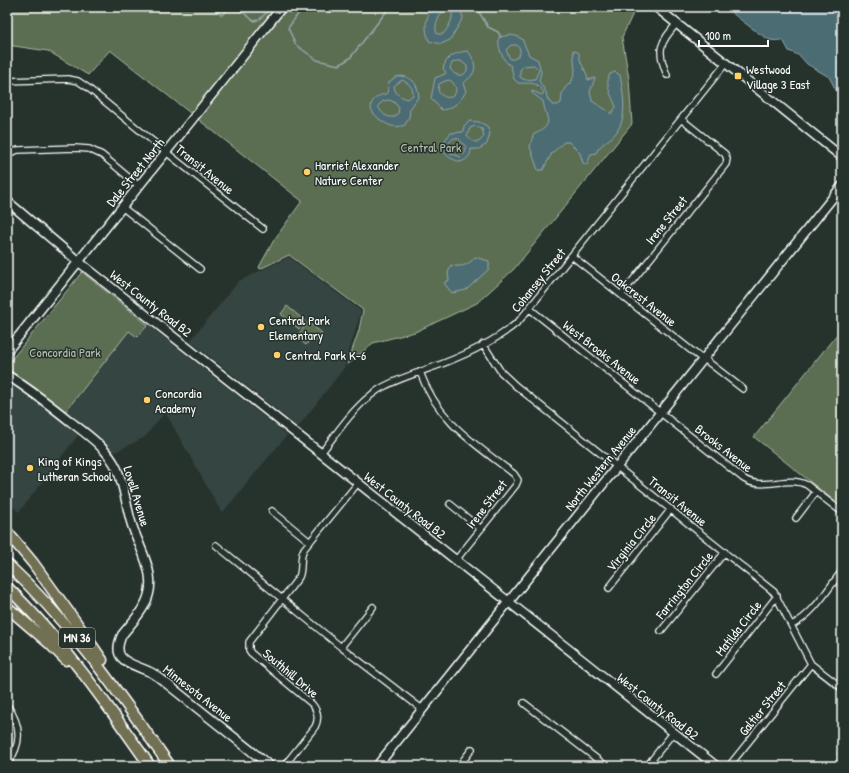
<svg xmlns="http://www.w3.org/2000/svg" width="849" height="773" viewBox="0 0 849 773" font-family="'Patrick Hand',sans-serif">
	<rect width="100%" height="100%" fill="#26332d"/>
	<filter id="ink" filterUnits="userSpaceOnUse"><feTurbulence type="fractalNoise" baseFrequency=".025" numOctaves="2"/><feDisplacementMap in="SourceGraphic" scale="8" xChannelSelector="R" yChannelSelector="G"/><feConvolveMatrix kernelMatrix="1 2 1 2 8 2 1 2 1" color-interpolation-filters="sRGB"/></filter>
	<g filter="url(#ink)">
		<path fill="#364442" d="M289 257 361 311 344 368 298 427 190 341 239 281Z
			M82 272 287 435 222 513 165 412 145 437 113 453 37 389 7 369V365Z
			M7 380 27 393 79 434 19 512 7 502Z"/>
		<path fill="#5c6e51" stroke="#aeb6a8" d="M7 7H636L622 37 629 79 632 124 514 269 477 303 415 332 373 343 347 365 359 330 363 310 289 255 260 269 259 267 274 240 302 201 110 50 88 75 48 51 7 45Z
			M82 272 148 325 137 337 129 331 65 412 37 389 7 369V365Z
			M287 306 305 321 299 329 281 314Z
			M308 322 322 333 315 342 311 339 306 345 296 337Z
			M842 328V507L754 437Z"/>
		<path fill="#4c6c73" stroke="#94a7ab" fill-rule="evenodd" d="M432 7H445C440 16 433 24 437 34H443C449 27 455 17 451 7H460L463 18 457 28 450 40 441 44 429 41C424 26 425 21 432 7Z
			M726 7H842V97L837 92 829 77 807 64 800 56 789 51 783 40C779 40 774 41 770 40 766 39 729 12 726 7Z
			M510 35 516 36 522 39 529 55 538 60 541 72 539 81 546 92 547 98 552 105H557L561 103 562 94 565 88 572 81 575 71 573 50 579 53C579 64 587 70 588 80L595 78 590 92 592 101 608 111 611 114 616 107C612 96 604 85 610 74L615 72 620 75C623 94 629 119 614 135 607 142 600 144 596 153L591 154 587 165 583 163 580 153 569 142H564L552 153 543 170H538L530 147 533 135C556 124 546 120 543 101L532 93V91L542 95 544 93C536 80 531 84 518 83L514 79 511 66C503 62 497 46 499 37ZM511 45H517L520 49V54L514 59H510L506 50ZM534 65 539 70 535 79 525 80 520 77V70L524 66Z
			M468 51C473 58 478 67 472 75 470 78 466 80 463 84L466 91C462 100 453 109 442 110L431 99 435 78 445 74 446 72 443 69C446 56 456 52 468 51ZM457 61H461L467 66V71L463 75C457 76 453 74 450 68L452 63ZM450 80C465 92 448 106 438 91L439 84 445 81Z
			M401 76C414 78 417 84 419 96L410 109 409 117 405 125C393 129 387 125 378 118 377 116 375 115 373 113 367 103 377 94 387 94L389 82 396 77ZM402 80C409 83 413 87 413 95L408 99C400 97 395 94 394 86ZM389 100 394 102 399 108 398 113 395 117C386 118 382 114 378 106L383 101Z
			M470 121 479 122 487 126 490 133 487 144 479 149H471C471 156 467 159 461 162 443 157 436 148 451 133L463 132 464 126ZM475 126 482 129 484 136C479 145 473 143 467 136L470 128ZM454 138 459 139 466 147 465 153 461 157 450 153C447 146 448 142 454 138Z
			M475 257 489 261V269L466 290 452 293 444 283 449 280 448 273 451 265C461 268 469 265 475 257Z
			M842 745V764L838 760C837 754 836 749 842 745Z"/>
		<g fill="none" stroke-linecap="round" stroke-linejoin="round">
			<path stroke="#94a7ab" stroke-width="1.5" d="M212 7 222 15 231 7 240 10 254 21 258 20
				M303 7 288 28 296 45 317 60 339 65 350 58 390 7
				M476 7 488 27 498 32 501 37
				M260 19 272 7
				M534 310V307L556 279
				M768 591 773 598
				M775 601 779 608
				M810 668 842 693
				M733 766 811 669"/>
			<defs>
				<path id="street" d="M667 75C656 49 660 44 677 23
					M7 81 68 79 78 81 87 87 166 152 263 229
					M7 154 18 150 75 148 89 149 102 155 139 186
					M122 207 200 269
					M572 256 702 359
					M621 295 726 164 727 159 725 154 681 119
					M530 309 744 479C763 491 787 475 807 485L842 512
					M483 344 501 372 516 386 774 592 811 664 842 688
					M703 358 743 389
					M420 372C438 422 474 443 514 474L518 480 516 485 456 560
					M321 453C338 432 354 406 378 390 392 381 409 376 425 370 457 359 494 343 519 321L726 63
					M450 504 481 529
					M272 511 310 542
					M796 518 816 492
					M216 545 341 647 422 709
					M609 588 671 509
					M792 625C814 614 827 590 842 571
					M661 631 725 552
					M341 647 373 607
					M716 674 777 596
					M524 703 606 766
					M7 705C22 726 22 744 7 765
					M284 766 315 727C319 719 318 711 312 704L251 653 249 650V642L299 577C303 568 299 558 304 549L358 483
					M459 766 472 749
					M647 766 673 733
					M729 766 811 664"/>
				<path id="secondary" d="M656 7 842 157
					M7 201 79 262 716 766
					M7 351 282 7
					M7 375C29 389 50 405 71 422 88 435 108 449 117 469 125 488 126 507 132 525 141 553 160 578 144 606 138 617 129 626 122 635 110 661 130 663 148 671 153 673 157 676 161 679L270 766
					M377 766 842 186"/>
				<path id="highway" d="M7 532 33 563 75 621 102 660
					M7 564C72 624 120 695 170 766
					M7 587C62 640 106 703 150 766
					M7 607 49 643 66 660"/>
			</defs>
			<use href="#street" stroke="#fff" stroke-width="8"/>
			<use href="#secondary" stroke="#fff" stroke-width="11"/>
			<use href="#highway" stroke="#fff" stroke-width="13"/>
			<use href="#street" stroke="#26332d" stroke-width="5.5"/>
			<use href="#secondary" stroke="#26332d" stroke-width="8"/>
			<use href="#highway" stroke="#716f52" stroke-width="10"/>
		</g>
	</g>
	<g fill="#ffd166" stroke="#26332d" stroke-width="1.5">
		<rect x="734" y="72" width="8" height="8" rx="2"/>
		<circle cx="307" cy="172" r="4"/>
		<circle cx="261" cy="327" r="4"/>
		<circle cx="277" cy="355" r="4"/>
		<circle cx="147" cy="400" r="4"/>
		<circle cx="30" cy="468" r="4"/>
	</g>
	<g text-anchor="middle" stroke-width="3" stroke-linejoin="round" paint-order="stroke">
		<rect fill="#26332d" stroke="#bec2c0" stroke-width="1" x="59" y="628" width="36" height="20" rx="3"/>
		<g font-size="12" font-weight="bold" fill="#fff">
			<text x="77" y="642">MN 36</text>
		</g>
		<g font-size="13" fill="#fff" stroke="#26332d" text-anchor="start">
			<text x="746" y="74">Westwood<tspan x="746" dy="15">Village 3 East</tspan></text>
			<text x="315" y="170">Harriet Alexander<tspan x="315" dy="15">Nature Center</tspan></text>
			<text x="269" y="325">Central Park<tspan x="269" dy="15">Elementary</tspan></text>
			<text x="285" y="360">Central Park K-6</text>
			<text x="155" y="398">Concordia<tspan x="155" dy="15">Academy</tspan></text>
			<text x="38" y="466">King of Kings<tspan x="38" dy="15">Lutheran School</tspan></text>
		</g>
		<g font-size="13" fill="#b6beb1" stroke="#26332d">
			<text x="431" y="152">Central Park</text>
			<text x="65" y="357">Concordia Park</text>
		</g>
		<g font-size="13" fill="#fff" stroke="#26332d">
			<text transform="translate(205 169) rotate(39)" y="5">Transit Avenue</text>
			<text transform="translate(135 172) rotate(-51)" y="5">Dale Street North</text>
			<text transform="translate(666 220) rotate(-51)" y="5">Irene Street</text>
			<text transform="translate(538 280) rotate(-51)" y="5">Cohansey Street</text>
			<text transform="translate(644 299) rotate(38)" y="5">Oakcrest Avenue</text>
			<text transform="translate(151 303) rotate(38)" y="5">West County Road B2</text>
			<text transform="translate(602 352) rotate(38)" y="5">West Brooks Avenue</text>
			<text transform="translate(724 448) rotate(38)" y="5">Brooks Avenue</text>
			<text transform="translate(600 468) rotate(-51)" y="5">North Western Avenue</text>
			<text transform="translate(137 496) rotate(73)" y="5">Lovell Avenue</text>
			<text transform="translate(678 501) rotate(39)" y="5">Transit Avenue</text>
			<text transform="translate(486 504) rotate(-52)" y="5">Irene Street</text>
			<text transform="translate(405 505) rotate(38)" y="5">West County Road B2</text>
			<text transform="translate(631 542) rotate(-51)" y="5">Virginia Circle</text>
			<text transform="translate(684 585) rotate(-51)" y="5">Farrington Circle</text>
			<text transform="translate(738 628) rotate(-52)" y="5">Matilda Circle</text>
			<text transform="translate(291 673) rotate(40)" y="5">Southhill Drive</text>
			<text transform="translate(198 693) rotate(38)" y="5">Minnesota Avenue</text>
			<text transform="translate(658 706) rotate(38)" y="5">West County Road B2</text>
			<text transform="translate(762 708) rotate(-51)" y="5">Galtier Street</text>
		</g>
	</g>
	<rect width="849" height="773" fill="none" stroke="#26332d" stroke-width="24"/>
	<rect x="12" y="12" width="825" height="749" fill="none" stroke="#fff" stroke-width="1.5" filter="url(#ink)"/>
	<path d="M699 40v6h69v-6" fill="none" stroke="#ffffff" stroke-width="2"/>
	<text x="705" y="40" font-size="12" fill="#ffffff" stroke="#26332d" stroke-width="3" paint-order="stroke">100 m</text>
</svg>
